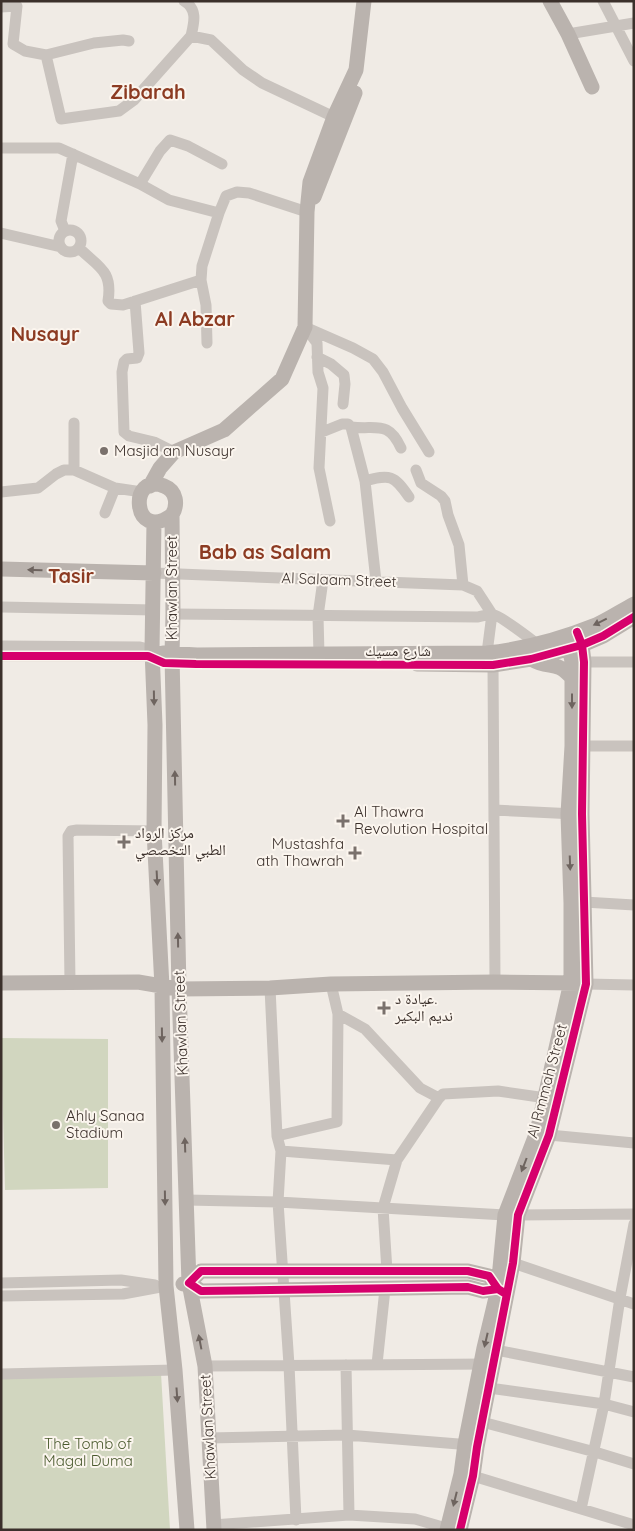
<svg xmlns="http://www.w3.org/2000/svg" width="635" height="1531" viewBox="0 0 635 1531" font-family="Quicksand,'Noto Naskh Arabic',sans-serif">
	<rect width="100%" height="100%" fill="#f0ebe5"/>
	<path fill="#d1d6bf" d="M1 1038 108 1039V1188L5 1190Z
		M161 1373 170 1530H1V1377Z"/>
	<g fill="none" stroke-linecap="round" stroke-linejoin="round">
		<path stroke="#c9c3be" stroke-width="11" d="M184 1C198 9 194 23 191 36
			M603 1 634 61
			M1 7 17 6 13 44 25 51 46 55 94 43 123 40 129 41
			M568 34 634 23
			M46 55 61 119 119 111 134 100 191 36 211 40 243 70 262 83 334 117
			M1 148H59L140 184 169 200 219 213 226 196 237 192 249 193 307 212
			M140 184 160 151 170 140 188 146 222 164
			M59 241a11 11 0 1 1 22 0a11 11 0 1 1-22 0Z
			M65 231 61 221 73 154
			M1 233 61 247
			M79 248C98 267 113 270 108 301L111 304 123 305 201 280
			M135 301 139 353 137 358 127 359 124 362 122 372 124 432 129 436 154 442 174 452
			M207 343 206 305 201 280 202 266 219 213
			M317 357 331 364 344 375 345 384 343 404
			M351 427C377 430 388 420 401 448
			M322 432 342 424H348L351 427 365 481 376 581
			M74 470V423
			M416 470 421 483 441 496 445 501 448 515 459 545 463 585
			M365 481C390 474 394 475 409 497
			M1 492 38 488 56 474 64 470H74L115 488 142 492
			M105 513 115 488
			M330 521 319 468 323 388 318 372 317 343 305 327 353 348 373 359 383 372 402 408 429 452
			M154 573 463 585 477 591 492 614
			M1 607 154 610
			M173 614 477 617C482 616 488 614 494 615 499 615 531 639 538 645
			M1 646 140 647 152 650
			M487 653 492 614
			M319 655 318 616 323 580
			M1 656H148L153 658
			M584 662H634
			M493 665 495 982
			M583 746H634
			M494 810 575 814
			M584 902 634 905
			M70 983 68 836 71 831 77 830 154 831
			M586 984 634 985
			M270 988 277 1136 281 1151 278 1202 289 1365 296 1520
			M338 1014 365 1029 420 1088 439 1098
			M549 1135 634 1143
			M277 1136 337 1122 338 1014 331 984
			M281 1151 397 1160
			M187 1200 278 1202 505 1215
			M518 1215 634 1214
			M513 1263 634 1304
			M387 1271 383 1208 397 1160 439 1098 443 1094 498 1091 546 1098
			M1 1283 121 1280 155 1285
			M1 1296 123 1294 166 1286
			M496 1350 634 1377
			M377 1364 385 1289
			M346 1365 349 1515
			M205 1366 487 1364
			M1 1374 175 1370
			M489 1388 604 1404 634 1412
			M482 1422 595 1452 634 1464
			M209 1438 347 1435 471 1445
			M473 1476 634 1525
			M581 1509 604 1404 620 1298 634 1224
			M213 1525 349 1515 415 1519 453 1530"/>
		<path stroke="#bab3ae" stroke-width="15" d="M550 1 568 34 592 87
			M314 197 355 93
			M150 486 160 468 174 452 224 430 282 379 305 327 307 212 310 182 334 117 356 70 364 1
			M172 515C132 544 128 471 164 486 177 491 178 505 172 515L173 614 172 655 179 989 189 1283 205 1366 214 1530
			M154 522 152 650 155 725 154 831 162 987 166 1286 175 1370 187 1530
			M1 569 154 573
			M163 653 197 655 487 653C525 649 561 639 596 625 609 619 621 611 634 604
			M531 659C550 670 556 659 572 678
			M417 664 493 665 531 659 582 645 603 636 634 617
			M1 983 138 982 179 989 270 988 331 984 495 982 580 983
			M189 1283 201 1291 468 1287 483 1291 498 1289
			M183 1284 189 1283 201 1271H468L489 1276 498 1289 501 1291
			M447 1530 461 1474 465 1444 484 1348 498 1289 505 1215 537 1132 571 982V903L568 814 572 746V661L569 648 565 636
			M460 1530 473 1476 477 1447 513 1263 518 1215 549 1135 586 984 582 814 584 662 582 645 577 632"/>
		<defs>
			<path id="cycleway" d="M1 656H148L164 663 196 664 493 665 531 659 582 645 603 636 634 617
				M498 1289 483 1291 468 1287 201 1291 189 1283 201 1271H468L489 1276 498 1289 506 1294
				M460 1530 473 1476 477 1447 513 1263 518 1215 549 1135 586 984 582 814 584 662 582 645 577 632"/>
		</defs>
		<use href="#cycleway" stroke="#fbf5ee" stroke-width="11"/>
		<use href="#cycleway" stroke="#d6006c" stroke-width="8"/>
	</g>
	<defs><path id="oneway-solid" d="M-6-.8H1V-3.2L6.5 0L1 3.2V.8H-6Z" transform="scale(1.25)"/></defs>
	<g fill="#6e645f">
		<use href="#oneway-solid" transform="translate(35 570) rotate(-178)"/>
		<use href="#oneway-solid" transform="translate(600 622) rotate(154)"/>
		<use href="#oneway-solid" transform="translate(154 698) rotate(89)"/>
		<use href="#oneway-solid" transform="translate(572 701) rotate(90)"/>
		<use href="#oneway-solid" transform="translate(175 778) rotate(-91)"/>
		<use href="#oneway-solid" transform="translate(570 863) rotate(88)"/>
		<use href="#oneway-solid" transform="translate(157 878) rotate(87)"/>
		<use href="#oneway-solid" transform="translate(178 940) rotate(-91)"/>
		<use href="#oneway-solid" transform="translate(162 1035) rotate(89)"/>
		<use href="#oneway-solid" transform="translate(185 1145) rotate(-92)"/>
		<use href="#oneway-solid" transform="translate(524 1165) rotate(111)"/>
		<use href="#oneway-solid" transform="translate(165 1198) rotate(89)"/>
		<use href="#oneway-solid" transform="translate(486 1340) rotate(103)"/>
		<use href="#oneway-solid" transform="translate(200 1342) rotate(-101)"/>
		<use href="#oneway-solid" transform="translate(177 1395) rotate(86)"/>
		<use href="#oneway-solid" transform="translate(455 1499) rotate(104)"/>
	</g>
	<g fill="#7a716c" stroke="#fbf5ee" stroke-width="2">
		<circle cx="104" cy="451" r="5"/>
		<path d="M340.5 813.5h5v5h5v5h-5v5h-5v-5h-5v-5h5z"/>
		<path d="M121.5 834.5h5v5h5v5h-5v5h-5v-5h-5v-5h5z"/>
		<path d="M352.5 845.5h5v5h5v5h-5v5h-5v-5h-5v-5h5z"/>
		<path d="M381.5 1000.5h5v5h5v5h-5v5h-5v-5h-5v-5h5z"/>
		<circle cx="56" cy="1125" r="5"/>
	</g>
	<g text-anchor="middle" stroke-width="4" stroke-linejoin="round" paint-order="stroke">
		<g font-size="15" fill="#3b302b" stroke="#fbf5ee" text-anchor="start">
			<text x="114" y="456">Masjid an Nusayr</text>
			<text x="354" y="817">Al Thawra<tspan x="354" dy="17">Revolution Hospital</tspan></text>
			<text x="135" y="838">مركز الرواد<tspan x="135" dy="17">الطبي التخصصي</tspan></text>
			<text x="344" y="849" text-anchor="end">Mustashfa<tspan x="344" dy="17">ath Thawrah</tspan></text>
			<text x="395" y="1004">عيادة د.<tspan x="395" dy="17">نديم البكير</tspan></text>
			<text x="66" y="1121">Ahly Sanaa<tspan x="66" dy="17">Stadium</tspan></text>
		</g>
		<g font-size="15" fill="#3b302b" stroke="#fbf5ee">
			<text transform="translate(339 580) rotate(2)" y="5">Al Salaam Street</text>
			<text transform="translate(172 588) rotate(-90)" y="5">Khawlan Street</text>
			<text x="398" y="656">شارع مسيك</text>
			<text transform="translate(181 1023) rotate(-92)" y="5">Khawlan Street</text>
			<text transform="translate(547 1081) rotate(-75)" y="5">Al Rmmah Street</text>
			<text transform="translate(208 1427) rotate(-93)" y="5">Khawlan Street</text>
		</g>
		<g font-size="15" fill="#4a5a2e" stroke="#fbf5ee">
			<text x="88" y="1449">The Tomb of<tspan x="88" dy="17">Magal Duma</tspan></text>
		</g>
		<g font-size="20" font-weight="bold" fill="#8c3b22" stroke="#fbf5ee">
			<text x="148" y="99">Zibarah</text>
			<text x="195" y="326">Al Abzar</text>
			<text x="45" y="341">Nusayr</text>
			<text x="265" y="559">Bab as Salam</text>
			<text x="71" y="583">Tasir</text>
		</g>
	</g>
	<rect width="635" height="1531" fill="none" stroke="#3b302b" stroke-width="5"/>
</svg>
